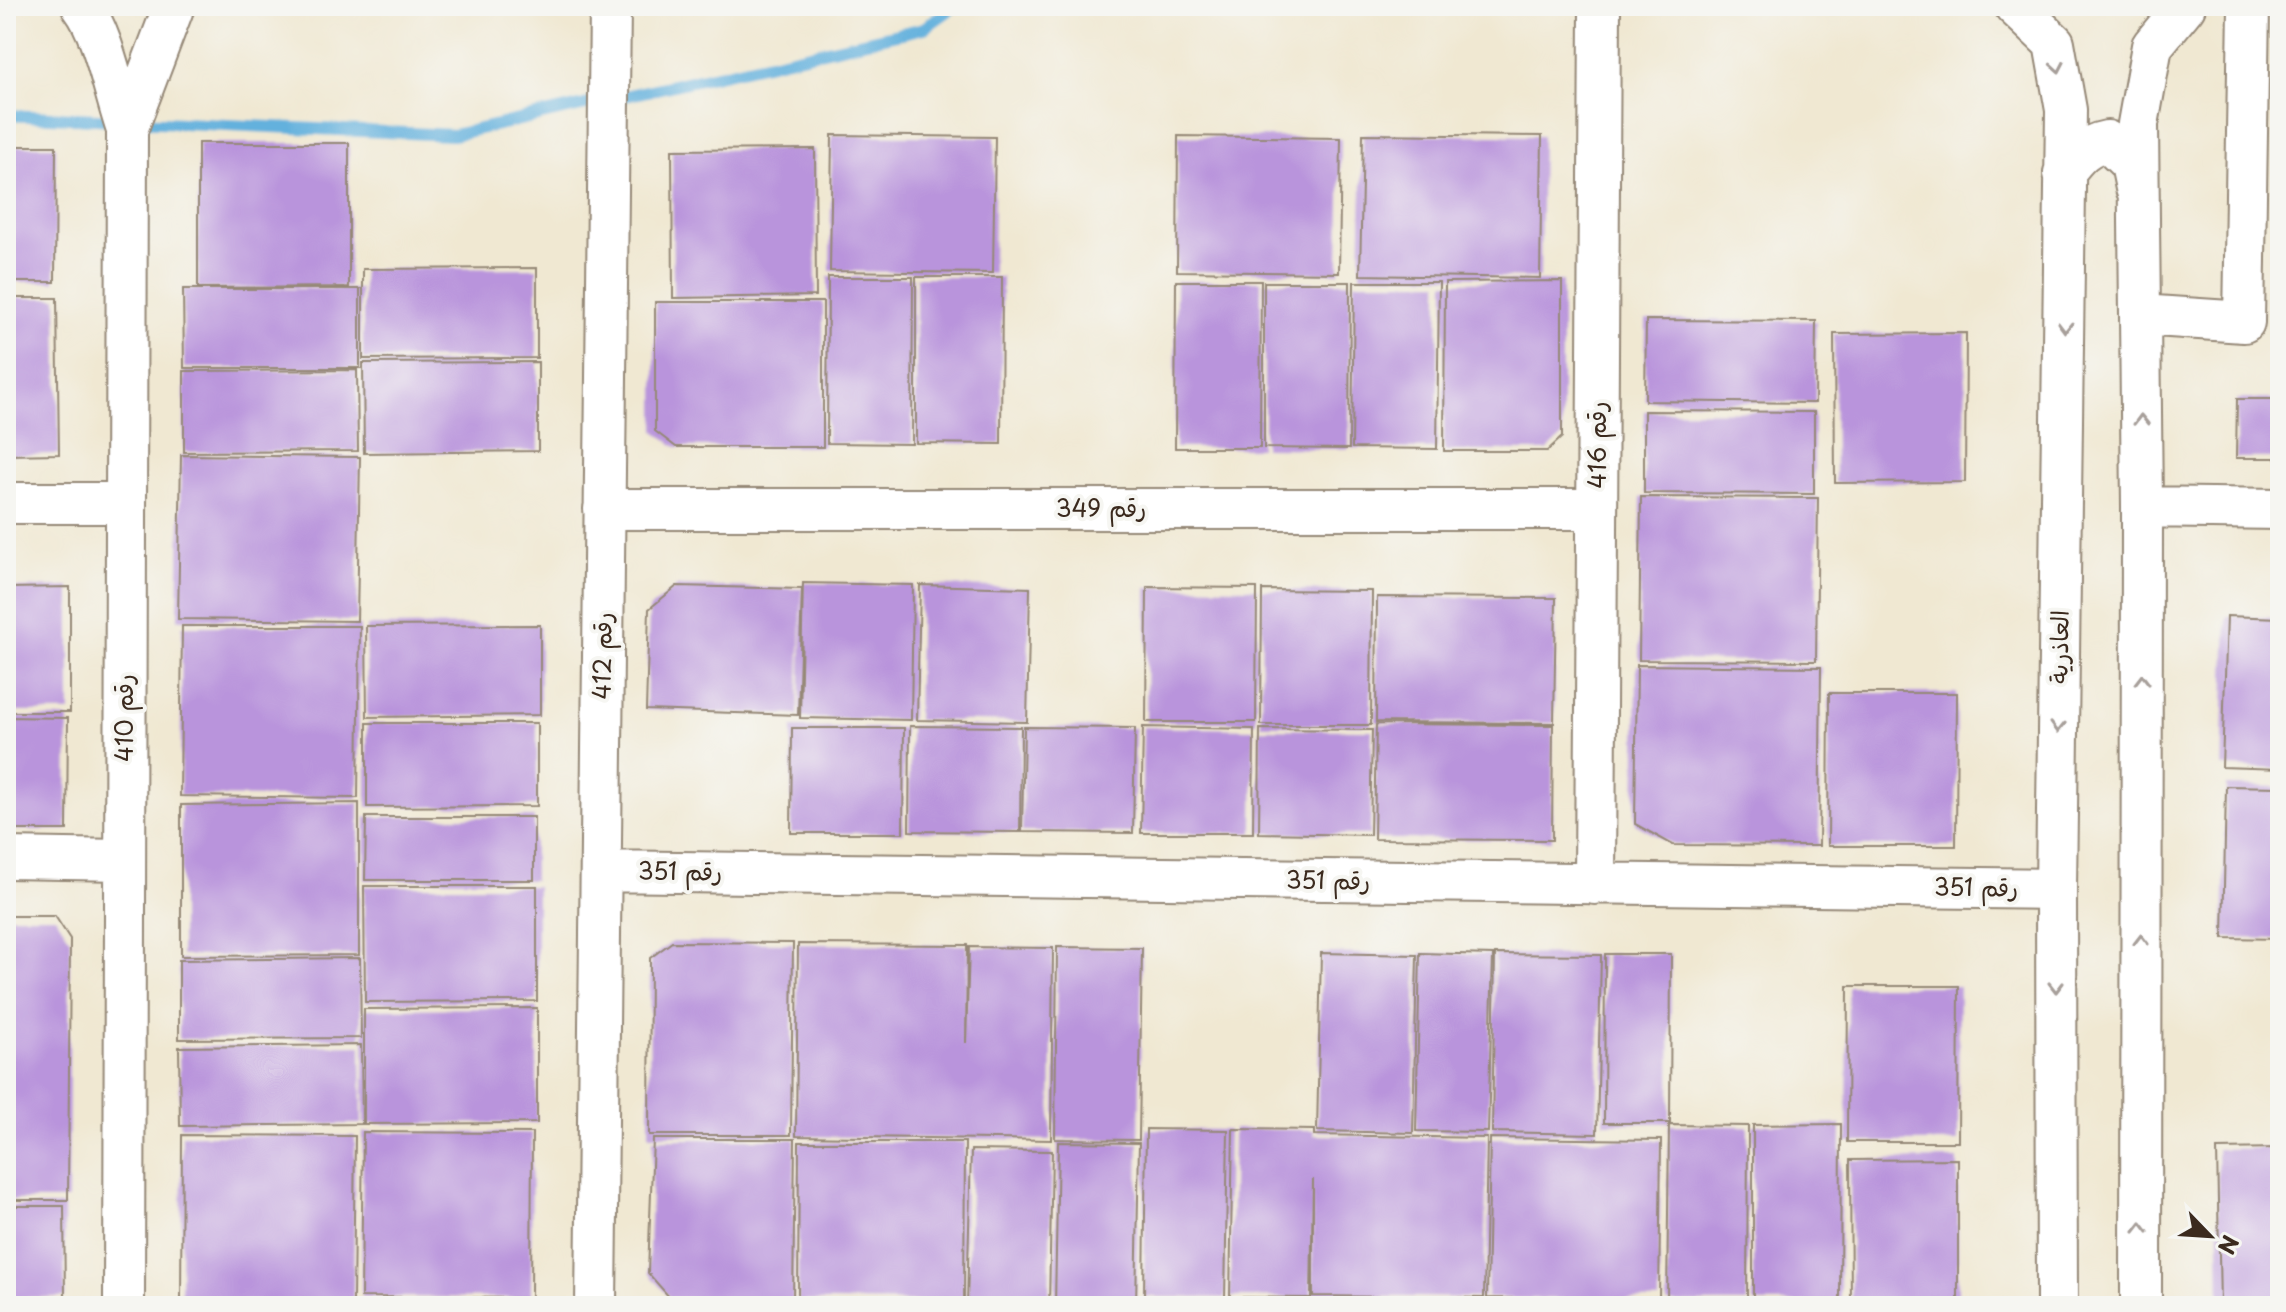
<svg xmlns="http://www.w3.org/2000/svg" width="2286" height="1312" viewBox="0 0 2286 1312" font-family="'Playpen Sans','Playpen Sans Arabic',sans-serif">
	<rect width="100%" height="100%" fill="#f6f6f2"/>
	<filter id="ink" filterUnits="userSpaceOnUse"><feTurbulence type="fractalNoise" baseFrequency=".0125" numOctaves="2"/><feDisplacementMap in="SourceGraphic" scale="16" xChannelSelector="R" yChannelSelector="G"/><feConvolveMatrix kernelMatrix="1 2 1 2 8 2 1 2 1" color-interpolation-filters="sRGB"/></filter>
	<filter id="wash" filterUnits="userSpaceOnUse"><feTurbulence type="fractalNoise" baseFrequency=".006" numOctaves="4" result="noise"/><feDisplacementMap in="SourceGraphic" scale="32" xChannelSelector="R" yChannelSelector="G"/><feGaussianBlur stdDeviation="1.8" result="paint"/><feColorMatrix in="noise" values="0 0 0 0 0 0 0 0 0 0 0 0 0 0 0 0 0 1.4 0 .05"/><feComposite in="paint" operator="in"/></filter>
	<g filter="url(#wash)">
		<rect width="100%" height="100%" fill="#f0e8d2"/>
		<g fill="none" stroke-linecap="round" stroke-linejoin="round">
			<path stroke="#63b1dd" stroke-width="12" d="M6 115 119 120
				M137 121 453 135 924 28 955 6"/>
		</g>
		<g id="blocks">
			<path fill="#b994dc" d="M1363 134 1542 136 1540 278 1360 275Z
				M832 135 995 137 993 273 830 271Z
				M1178 136 1341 138 1339 273 1177 271Z
				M198 143H349V287L198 288Z
				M6 146H56L55 282H6Z
				M815 149 816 296 673 298 672 150Z
				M537 268V358L363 359V269Z
				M828 277H913L912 444 827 443Z
				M916 277H1002L1001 444 916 443Z
				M1176 281H1261L1260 448H1175Z
				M1562 281V437L1547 451H1444L1445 282Z
				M1264 282H1350L1349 449 1264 448Z
				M1354 282H1439L1437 449 1352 448Z
				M183 289H360V368H184Z
				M6 298H57L59 454 6 455Z
				M655 302H823V447H676L655 431Z
				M1646 320 1816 321 1815 403 1645 401Z
				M1966 333 1965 482 1835 483 1834 334Z
				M538 362V451L364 453 363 363Z
				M357 370 358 451 184 452V371Z
				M2237 399H2280V458H2236Z
				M1644 411 1814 412V494L1644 493Z
				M181 455 360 457 357 621 178 619Z
				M1641 497 1818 498 1816 661 1639 660Z
				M803 583 913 585 911 720 800 718Z
				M920 585 1030 588 1027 722 917 720Z
				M677 586 802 589 798 715 646 710 649 609Z
				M70 587V712H6V588Z
				M1147 587 1257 588 1256 722H1146Z
				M1262 590 1372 591 1371 725H1261Z
				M1377 597 1556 598 1554 723 1376 722Z
				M2227 616 2280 618V769L2222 767Z
				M540 625V715L367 717 366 626Z
				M182 626H360L358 798 180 796Z
				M1637 665 1821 667 1819 846 1673 845 1635 824Z
				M1829 693H1957L1956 846H1828Z
				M6 717 68 718 67 830H6Z
				M367 723H537V806L367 807Z
				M1376 724 1553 725 1552 840 1374 839Z
				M910 726 1021 727 1020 832 909 831Z
				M1024 727 1135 728 1133 833 1022 832Z
				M1143 727 1254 729 1253 833H1141Z
				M792 728H904L903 833H791Z
				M1260 729 1372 730 1370 835 1259 833Z
				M2226 786 2280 787V939L2223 938Z
				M359 803V955L181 956V805Z
				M366 817H534V880H365Z
				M364 886H537V1001L365 1002Z
				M6 916H55L70 939 68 1200H6Z
				M672 942 793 943 791 1135H649L650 958Z
				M798 944 967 945 966 1043 969 947 1053 948 1051 1140 796 1136Z
				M1057 947 1142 948 1139 1140 1055 1139Z
				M1321 953 1417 955 1413 1133 1317 1131Z
				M1420 953 1493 955 1488 1132 1416 1131Z
				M1495 954 1601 955 1597 1134 1492 1132Z
				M1605 954H1671L1670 1123H1604Z
				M360 958 361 1038 179 1039V960Z
				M1848 986H1959L1958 1142H1847Z
				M537 1008V1123L364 1124V1009Z
				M361 1045 362 1124 180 1126 179 1047Z
				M1841 1124 1840 1303H1753V1125Z
				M1669 1125 1748 1126 1747 1303H1667Z
				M1146 1129 1228 1130 1225 1298 1144 1297Z
				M1233 1129 1314 1130V1135L1487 1138 1484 1298 1313 1296V1179L1311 1298 1230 1297Z
				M363 1132 532 1133 531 1298 361 1297Z
				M182 1135 355 1136 353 1302 181 1301Z
				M1490 1138 1661 1140 1659 1300 1487 1298Z
				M653 1139H795L793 1302 670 1298 648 1273Z
				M799 1142H965L964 1302 798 1301Z
				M1058 1142 1139 1143 1136 1306H1055Z
				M2280 1148V1304L2220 1305 2217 1149Z
				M971 1150 1052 1151 1049 1306H967Z
				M1958 1159V1306H1851L1850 1160Z
				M6 1206H64L65 1297 6 1298Z"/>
		</g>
	</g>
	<g filter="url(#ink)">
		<use href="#blocks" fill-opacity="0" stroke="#968978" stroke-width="2"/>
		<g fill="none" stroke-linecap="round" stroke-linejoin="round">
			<defs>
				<path id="minor" d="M82 6C104 34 114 94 127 130L124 1306
					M2015 6 2054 43 2066 110 2056 889 2057 1306
					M127 130 174 6
					M2064 173C2077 156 2086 145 2107 141L2131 164 2136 188
					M2140 315 2244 322 2249 6
					M6 503H126
					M2142 507 2280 509
					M604 509H1597
					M6 858 124 860
					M601 871 2056 889
					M1595 884 1600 6
					M596 1306 610 6
					M2141 1306 2142 507 2138 124 2152 46 2185 6"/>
			</defs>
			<use href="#minor" stroke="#968978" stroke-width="44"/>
			<use href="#minor" stroke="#fff" stroke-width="40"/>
		</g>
		<defs><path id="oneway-chevron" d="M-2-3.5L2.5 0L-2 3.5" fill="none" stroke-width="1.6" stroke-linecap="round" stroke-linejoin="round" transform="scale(2)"/></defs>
		<g stroke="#a79f9a">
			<use href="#oneway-chevron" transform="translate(2058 67) rotate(80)"/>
			<use href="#oneway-chevron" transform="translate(2065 327) rotate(91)"/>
			<use href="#oneway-chevron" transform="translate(2141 420) rotate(-91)"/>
			<use href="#oneway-chevron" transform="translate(2142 680) rotate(-90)"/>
			<use href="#oneway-chevron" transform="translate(2058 727) rotate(91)"/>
			<use href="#oneway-chevron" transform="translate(2141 940) rotate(-90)"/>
			<use href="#oneway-chevron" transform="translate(2056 987) rotate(90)"/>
			<use href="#oneway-chevron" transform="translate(2141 1228) rotate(-90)"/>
		</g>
	</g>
	<g text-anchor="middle" stroke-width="8" stroke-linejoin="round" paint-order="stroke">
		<g font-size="24" fill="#3b2a1e" stroke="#f6f6f2">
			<text transform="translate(1598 445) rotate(-90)" y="8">رقم 416</text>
			<text x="1101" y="517">رقم 349</text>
			<text transform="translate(2060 647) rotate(-89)" y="8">العاذرية</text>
			<text transform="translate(603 656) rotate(-89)" y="8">رقم 412</text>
			<text transform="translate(125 718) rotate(-90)" y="8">رقم 410</text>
			<text transform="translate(680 872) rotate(1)" y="8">رقم 351</text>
			<text transform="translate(1328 881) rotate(1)" y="8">رقم 351</text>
			<text transform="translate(1976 888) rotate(1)" y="8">رقم 351</text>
		</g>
	</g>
	<rect width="2286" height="1312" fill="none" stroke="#f6f6f2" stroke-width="32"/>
	<g transform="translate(2210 1236) rotate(115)" stroke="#f6f6f2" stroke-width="6" paint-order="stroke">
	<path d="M0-6L14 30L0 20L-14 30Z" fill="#3b2a1e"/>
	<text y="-12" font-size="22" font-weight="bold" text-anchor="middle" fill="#3b2a1e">N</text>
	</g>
</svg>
